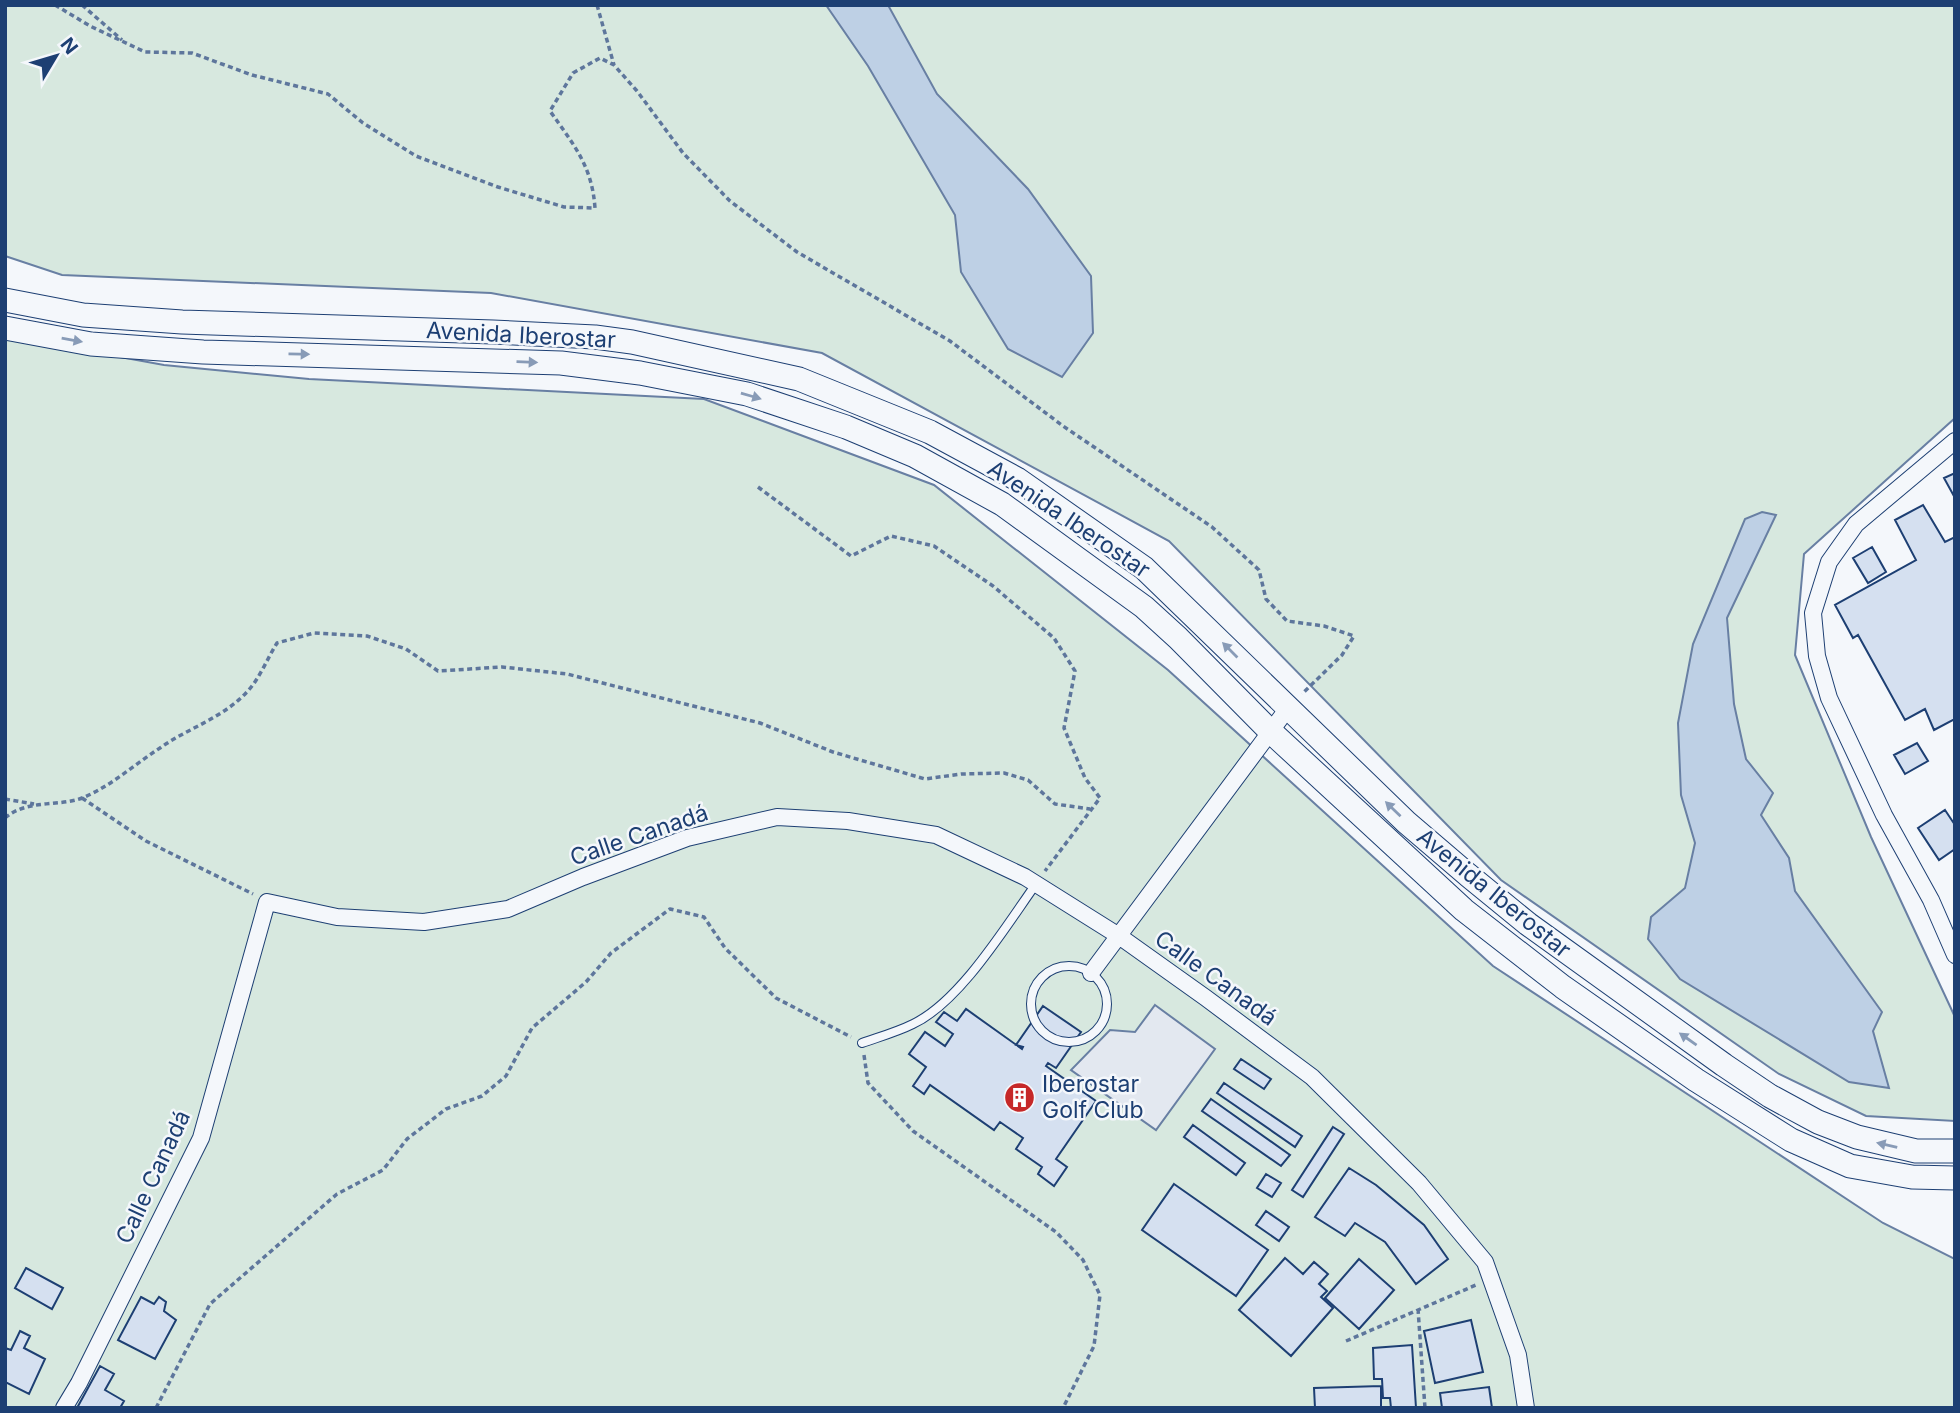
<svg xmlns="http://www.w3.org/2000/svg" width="1960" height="1413" viewBox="0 0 1960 1413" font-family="Inter,sans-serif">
	<rect width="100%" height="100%" fill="#f4f7fb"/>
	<path fill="#d7e8df" stroke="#687fa3" stroke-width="2" d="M5 5H1955V418L1804 554 1795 655 1871 837 1955 1017V1121L1866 1116 1779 1074 1501 880 1169 541 822 353 491 293 62 275 5 256Z
		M5 336 164 365 309 379 704 399 934 485 1168 670 1493 966 1883 1223 1955 1259V1408H5Z"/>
	<path fill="#e3e8f0" stroke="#687fa3" stroke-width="2" d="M1155 1005 1215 1049 1156 1130 1071 1070 1110 1030 1135 1032Z"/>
	<path fill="#bed0e5" stroke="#687fa3" stroke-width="2" d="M826 5H888L937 94 1028 189 1091 276 1093 333 1062 377 1008 349 961 272 955 215 868 66Z
		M1762 512 1776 515 1727 618 1734 704 1746 759 1773 793 1761 815 1789 858 1795 891 1882 1012 1873 1031 1889 1088 1849 1082 1680 979 1648 939 1651 917 1685 888 1695 843 1681 795 1678 723 1693 644 1745 519Z"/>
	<path fill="#d5e0f0" stroke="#1d3f73" stroke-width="2" d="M1955 473V498L1944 478Z
		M1923 505 1945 542 1955 537V719L1934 730 1925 709 1905 720 1858 635 1853 638 1835 605 1916 560 1895 520Z
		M1872 547 1886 572 1868 583 1853 558Z
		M1917 743 1928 761 1905 774 1894 755Z
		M1945 810 1955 825V849L1939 860 1918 828Z
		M1043 1006 1081 1032 1056 1068 1048 1063 1046 1066 1096 1101 1056 1159 1067 1167 1054 1186 1038 1174 1042 1167 1016 1149 1023 1138 1000 1122 994 1130 930 1085 924 1094 913 1086 926 1067 909 1054 925 1032 945 1046 953 1034 936 1022 944 1012 957 1021 966 1009 1022 1049 1023 1047 1016 1045Z
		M1241 1059 1271 1079 1264 1089 1234 1069Z
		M1224 1083 1302 1136 1295 1147 1217 1093Z
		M1211 1099 1290 1155 1281 1166 1202 1111Z
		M1193 1125 1245 1163 1236 1175 1184 1137Z
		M1333 1127 1344 1134 1303 1197 1292 1190Z
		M1349 1168 1376 1185 1424 1225 1448 1259 1416 1284 1385 1242 1355 1223 1345 1236 1315 1217Z
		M1266 1174 1281 1183 1272 1197 1257 1188Z
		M1174 1184 1268 1250 1236 1296 1142 1230Z
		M1266 1211 1289 1227 1279 1241 1256 1225Z
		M1285 1258 1303 1274 1314 1262 1328 1274 1319 1284 1327 1291 1321 1297 1333 1308 1291 1356 1239 1310Z
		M1359 1259 1394 1290 1359 1329 1325 1298Z
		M26 1268 63 1288 52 1309 15 1288Z
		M141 1297 154 1304 159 1297 166 1302 164 1311 176 1320 155 1359 118 1340Z
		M1471 1320 1483 1372 1435 1383 1424 1331Z
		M20 1331 30 1336 24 1348 45 1359 29 1394 5 1382V1348L11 1350Z
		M1412 1345 1416 1408H1391L1390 1398H1383L1382 1379H1374L1373 1348Z
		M100 1366 114 1374 105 1390 124 1401 120 1408H77Z
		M1381 1386V1408H1315L1314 1388Z
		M1489 1387 1492 1408H1442L1440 1393Z"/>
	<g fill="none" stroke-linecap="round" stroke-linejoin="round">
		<defs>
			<path id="lane" d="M1031 1004a38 38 0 1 1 76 0a38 38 0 1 1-76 0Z
				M862 1043C879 1037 897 1032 913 1024 960 1002 1006 926 1036 884"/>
			<path id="street" d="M1955 441 1856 524 1829 562 1813 613 1817 656 1829 698 1884 815 1931 900 1955 955
				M1091 973 1288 708
				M64 1408 79 1383 201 1138 267 902 337 917 424 922 508 909 583 877 687 838 777 817 848 821 936 835 1025 877 1119 936 1206 998 1312 1077 1419 1183 1485 1262 1518 1355 1526 1408"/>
			<path id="secondary" d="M5 300 83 315 182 322 493 332 595 337 632 342 799 379 930 432 1017 479 1144 568 1406 822 1468 875 1528 924 1724 1065 1770 1096 1818 1122 1857 1137 1916 1151H1955
				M5 328 91 344 203 352 561 363 640 373 747 394 846 427 915 456 1002 504 1144 607 1178 638 1270 731 1464 910 1563 987 1696 1080 1791 1140 1850 1166 1912 1177 1955 1178"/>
		</defs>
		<use href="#lane" stroke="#1d3f73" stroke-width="10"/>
		<use href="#street" stroke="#1d3f73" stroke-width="18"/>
		<use href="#secondary" stroke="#1d3f73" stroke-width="25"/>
		<path stroke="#5e769c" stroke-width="3.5" stroke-dasharray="5 3.5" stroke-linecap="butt" d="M55 5 90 26 145 52 192 53 252 75 328 94 363 123 416 156 498 187 564 207 595 208C592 165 573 144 550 111L573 73 600 58 614 65 637 91 683 153 730 201 797 252 950 341 1063 426 1212 527 1259 570 1266 599 1287 621 1324 626 1354 636 1342 655 1302 694
			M82 5 122 40
			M597 5 614 65
			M758 487 851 556 891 536 934 546 993 586 1054 638 1075 671 1064 728 1085 778 1100 798 1045 871
			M82 798 146 841 253 894
			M5 799 34 804
			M5 818C27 799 58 807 82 798 110 787 135 764 160 748 188 728 221 719 246 693 259 680 267 659 277 643L314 633 367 636 406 649 438 671 502 667 567 674 760 723 833 752 925 779 961 774 1004 773 1028 780 1055 804 1090 809
			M864 1055 868 1083 913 1131 1056 1232 1083 1260 1100 1295 1094 1346 1063 1408
			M1418 1309 1425 1408
			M1346 1341 1476 1285
			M156 1408 210 1304 337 1194 383 1170 407 1139 446 1109 482 1096 506 1076 532 1028 586 982 611 953 670 909 704 917 725 948 776 998 851 1037"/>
		<use href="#lane" stroke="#f4f7fb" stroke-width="8"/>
		<use href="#street" stroke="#f4f7fb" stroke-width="16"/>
		<use href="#secondary" stroke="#f4f7fb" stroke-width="23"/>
	</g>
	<defs><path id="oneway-solid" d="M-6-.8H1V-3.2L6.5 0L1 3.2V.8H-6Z" transform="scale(1.75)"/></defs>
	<g fill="#889bb7">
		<use href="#oneway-solid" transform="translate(72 340) rotate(10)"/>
		<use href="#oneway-solid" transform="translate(299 354) rotate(1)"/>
		<use href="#oneway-solid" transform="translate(527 362) rotate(2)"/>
		<use href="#oneway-solid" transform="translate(751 396) rotate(16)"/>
		<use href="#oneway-solid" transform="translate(1230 650) rotate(-135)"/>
		<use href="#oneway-solid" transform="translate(1393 809) rotate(-136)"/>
		<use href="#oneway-solid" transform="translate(1688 1039) rotate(-145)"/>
		<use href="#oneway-solid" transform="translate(1887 1145) rotate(-167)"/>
	</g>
	<defs>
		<symbol id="building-disc" viewBox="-11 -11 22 22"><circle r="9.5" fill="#c62828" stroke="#f4f7fb"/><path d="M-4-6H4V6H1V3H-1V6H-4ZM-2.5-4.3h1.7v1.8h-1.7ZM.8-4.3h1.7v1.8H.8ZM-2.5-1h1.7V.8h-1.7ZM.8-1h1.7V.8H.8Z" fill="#fff"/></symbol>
	</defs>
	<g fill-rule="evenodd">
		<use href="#building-disc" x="1002" y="1080" width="35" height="35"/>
	</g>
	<g text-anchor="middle" stroke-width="5" stroke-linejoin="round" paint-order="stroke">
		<g font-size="23" fill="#1d3f73" stroke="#f4f7fb">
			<text transform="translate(521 335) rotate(3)" y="8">Avenida Iberostar</text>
			<text transform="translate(1069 519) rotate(34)" y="8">Avenida Iberostar</text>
			<text transform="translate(639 835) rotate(-19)" y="8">Calle Canadá</text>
			<text transform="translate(1494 893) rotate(39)" y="8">Avenida Iberostar</text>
			<text transform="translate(1216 978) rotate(36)" y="8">Calle Canadá</text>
			<text transform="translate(153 1177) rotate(-65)" y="8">Calle Canadá</text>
		</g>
		<g font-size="23" fill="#1d3f73" stroke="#f4f7fb" text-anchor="start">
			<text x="1042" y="1092">Iberostar<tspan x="1042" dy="26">Golf Club</tspan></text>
		</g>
	</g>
	<rect width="1960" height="1413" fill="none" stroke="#1d3f73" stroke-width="14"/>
	<g transform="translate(56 56) rotate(52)" stroke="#f4f7fb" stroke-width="5" paint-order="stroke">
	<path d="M0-5L12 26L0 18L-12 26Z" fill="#1d3f73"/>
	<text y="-10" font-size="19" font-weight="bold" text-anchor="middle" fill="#1d3f73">N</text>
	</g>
</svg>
